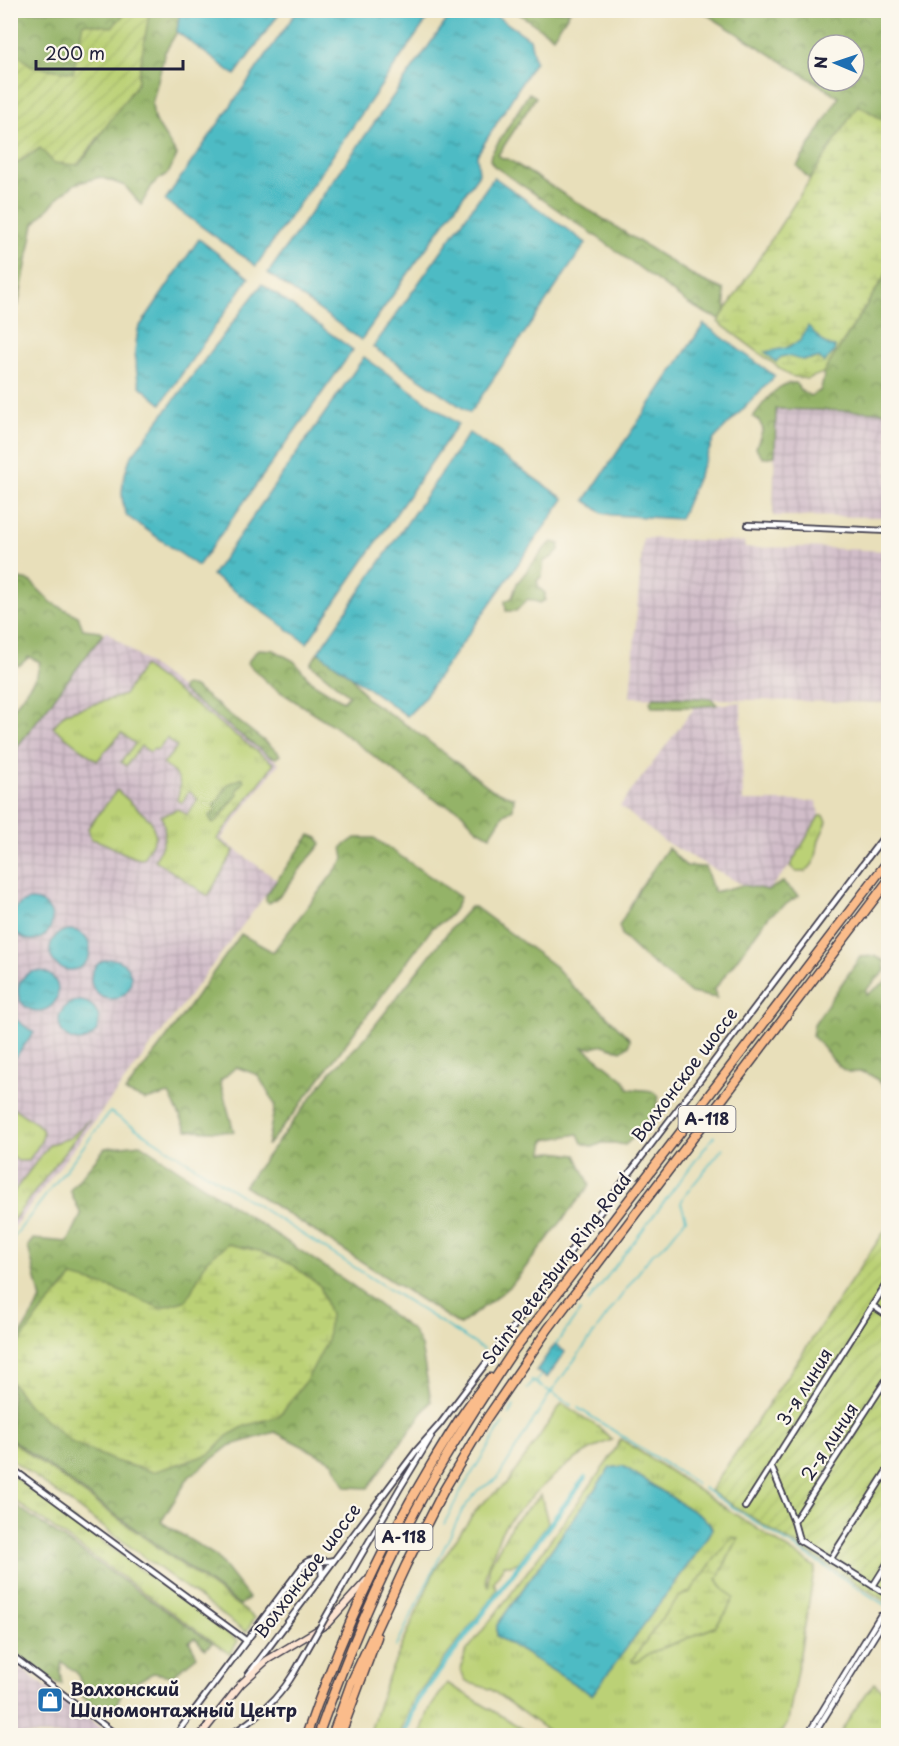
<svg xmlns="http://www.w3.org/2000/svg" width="899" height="1746" viewBox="0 0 899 1746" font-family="'Playpen Sans',sans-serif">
	<defs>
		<pattern id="industrial-grid" width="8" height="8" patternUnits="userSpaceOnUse" patternTransform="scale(1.5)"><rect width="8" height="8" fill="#d1bdc9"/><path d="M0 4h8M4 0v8" fill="none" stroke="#b3a2ae"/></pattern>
		<pattern id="grass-tufts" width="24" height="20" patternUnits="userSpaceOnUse" patternTransform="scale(1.5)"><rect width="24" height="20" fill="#bbd176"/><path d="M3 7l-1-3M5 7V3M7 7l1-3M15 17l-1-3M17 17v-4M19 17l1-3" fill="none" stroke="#a0b367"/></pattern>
		<pattern id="forest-crowns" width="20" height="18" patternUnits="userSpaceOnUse" patternTransform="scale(1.5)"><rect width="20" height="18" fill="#94b367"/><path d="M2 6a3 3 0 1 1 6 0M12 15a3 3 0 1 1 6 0" fill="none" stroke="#789156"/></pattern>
		<pattern id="wetland-marsh" width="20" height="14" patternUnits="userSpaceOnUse" patternTransform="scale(1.5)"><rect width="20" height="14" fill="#bbd176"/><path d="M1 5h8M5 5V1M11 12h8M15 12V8" fill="none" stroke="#a0b367"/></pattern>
		<pattern id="garden-furrows" width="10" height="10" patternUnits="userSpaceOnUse" patternTransform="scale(1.5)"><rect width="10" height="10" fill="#bbd176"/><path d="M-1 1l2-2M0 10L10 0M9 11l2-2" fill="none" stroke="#a0b367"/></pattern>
		<pattern id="water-ripples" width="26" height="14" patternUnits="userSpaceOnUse" patternTransform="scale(1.5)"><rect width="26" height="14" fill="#4dbbc4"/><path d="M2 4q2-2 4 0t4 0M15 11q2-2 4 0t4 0" fill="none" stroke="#4098a0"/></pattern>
	</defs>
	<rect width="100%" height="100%" fill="#fbf7ec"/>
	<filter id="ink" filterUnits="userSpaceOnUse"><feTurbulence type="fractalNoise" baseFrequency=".0167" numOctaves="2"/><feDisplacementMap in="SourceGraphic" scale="12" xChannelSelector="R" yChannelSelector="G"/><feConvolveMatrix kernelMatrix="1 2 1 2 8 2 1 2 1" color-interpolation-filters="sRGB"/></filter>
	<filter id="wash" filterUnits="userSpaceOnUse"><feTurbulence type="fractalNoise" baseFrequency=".008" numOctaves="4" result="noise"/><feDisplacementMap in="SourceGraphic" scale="24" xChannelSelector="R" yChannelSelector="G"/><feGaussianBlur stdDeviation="1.35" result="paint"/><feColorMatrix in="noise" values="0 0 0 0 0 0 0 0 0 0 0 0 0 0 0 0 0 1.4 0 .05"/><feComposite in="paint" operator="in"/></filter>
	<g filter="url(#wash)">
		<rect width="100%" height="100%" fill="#e8dfba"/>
		<path fill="url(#industrial-grid)" d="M776 408 888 412V517L773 516Z
			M643 538 744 542 745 548 806 547 888 551V703L630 697Z
			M106 631 279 763 221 839 277 880 11 1231 10 755Z
			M741 702 743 801H817L819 816 790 866 768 890 743 885 665 842 620 806 695 707Z
			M10 1661H11L111 1735H11Z"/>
		<path fill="url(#grass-tufts)" stroke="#6e7a58" stroke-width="1.5" fill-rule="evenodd" d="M143 666 274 764 217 839 234 851 208 896 155 860C163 845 169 832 161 816L178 809 187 815 198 799 189 791 182 803 177 800C183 780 180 777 163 764L177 747 167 738 157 750 154 749 150 752 141 746 126 766 121 762 135 744 121 733 97 761 53 727 65 713 124 695Z
			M117 790 151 821 156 836 143 859C130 860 109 842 91 839L88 828Z
			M819 816H824L827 821C825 828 821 834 819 840 815 856 819 860 805 872H796L790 866Z
			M10 1108 15 1109C47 1131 52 1127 28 1161H18L11 1156Z
			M89 1120 11 1223V1195L50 1144 70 1138Z
			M562 1403 601 1429 612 1440C573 1453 531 1495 505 1526 498 1535 497 1546 492 1556 488 1565 483 1576 488 1587L489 1566 513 1523 541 1495 548 1523 519 1562 512 1565H504L494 1583 497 1589 491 1599 412 1701 400 1735H369L386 1682 435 1570 479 1506 508 1482Z
			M621 1439 815 1567 788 1722 781 1735H554L490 1689 466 1682 461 1670 465 1653 516 1587 608 1461ZM623 1466 702 1517 709 1523 712 1529 699 1550 592 1694 497 1636V1625L610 1468ZM738 1539 717 1579 724 1590 715 1627 650 1653 637 1662H633L632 1660 679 1597 690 1592Z
			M11 1441 255 1618 246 1632 11 1459Z
			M11 1474 238 1641 230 1654 11 1498Z
			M447 1683 533 1735H420L429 1710Z
			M874 1683 888 1696V1735H839L853 1712Z"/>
		<path fill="url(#forest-crowns)" stroke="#5b6a51" stroke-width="1.5" fill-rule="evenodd" d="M10 11H128L73 73 31 66 11 50Z
			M141 11H180L177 32 165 52 152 104 154 119 177 155 169 172 153 184 141 205 125 186 100 177 75 184 60 196 34 224 18 307 10 277V167L40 148 78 165 95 144 112 116 149 14Z
			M515 11H570L553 37Z
			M701 11H888V164L819 185 810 180 797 166 839 97ZM818 45H854V81H818Z
			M529 93 536 97 498 155 504 159H508L697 278 724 290 726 310 720 319 711 316 689 304 603 241 494 166 490 160 491 154Z
			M888 271V412L776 409 775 456 763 458 756 448 763 429 759 421 753 417C762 405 778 380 796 383L800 390 810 396 820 391 824 378 823 373Z
			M552 542 560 544 559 550 551 558 544 561 542 576 537 581 539 588 545 593V600L540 603 528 599 516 611H506L505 601 512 598 517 583 545 548Z
			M11 574 18 579 30 581 52 603 78 616 83 629 100 631 103 634 11 755V712L37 675 40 662 29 657 19 666 11 663Z
			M258 649 274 650 294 661 312 682 343 701 349 695 311 664 318 652 352 677 367 699 411 728 493 790 514 798 513 809 504 814 490 836 477 829 458 809 440 803 414 786 331 724 271 686 247 663Z
			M185 685 194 687 277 751 280 755 276 758 269 756 182 691V687Z
			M654 697 711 698 717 705 695 707H652L650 701Z
			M243 778 244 782 237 790 238 794 215 823H212L209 816 216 811 214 804 219 799 228 784Z
			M310 835 318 838 321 844C316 851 311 856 305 863 294 876 285 895 269 903L266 901V895Z
			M355 838H374L460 897C455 912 448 920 433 927L295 1112 267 1146 275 1105 258 1075 236 1067 220 1081 234 1132 187 1130 169 1094 145 1100 125 1092 167 1037 241 934 273 952 344 859 342 847Z
			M668 848 686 866 705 867 714 892 743 885 768 890 783 882 798 896 769 916 714 990 717 998 691 993 643 956 623 937 619 926 640 888Z
			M470 907H475L556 967 575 989 598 1007 630 1039 629 1045 621 1051 603 1045 592 1048 583 1047 624 1080 628 1088C640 1092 650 1086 659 1097 656 1116 639 1133 625 1145L614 1143H602L593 1147 582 1143 578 1134 545 1140 543 1153 554 1152 576 1155 590 1185 511 1286 460 1325 244 1186 330 1073 365 1038 452 927Z
			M875 956 884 961 885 971 866 990V995L888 980V1092C881 1082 871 1072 858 1072 852 1072 850 1074 844 1070 832 1063 825 1046 812 1036L814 1024 860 957Z
			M140 1144 352 1285 413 1331 421 1346 431 1401 368 1488 346 1487 333 1462 275 1432 229 1446 189 1477 161 1522 216 1556 249 1598 240 1605 11 1439V1351L41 1300 28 1246 33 1239 68 1242 81 1215 70 1190 105 1148Z
			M11 1502 212 1643 205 1649 195 1638 189 1641 197 1656 172 1676 153 1673 138 1681 123 1691 113 1712C101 1707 82 1702 78 1689L81 1683 77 1673 62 1662 60 1672 62 1684 56 1683 11 1649Z"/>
		<path fill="url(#wetland-marsh)" stroke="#6e7a58" stroke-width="1.5" d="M858 105 888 123V271L823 373 807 379 790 376 718 322Z
			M228 1244 263 1252 292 1265 320 1286 330 1315 327 1341 306 1381 279 1416 245 1426 227 1436 210 1454 153 1472 115 1461 73 1443 28 1405 11 1381V1369L17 1346 41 1312 73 1277 112 1288 160 1308 187 1300 207 1260Z
			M731 1537 738 1539 717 1579 724 1590 734 1597 726 1613 715 1627 650 1653 637 1662H633L632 1660 665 1614 679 1597 690 1592Z"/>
		<path fill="url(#garden-furrows)" stroke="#6e7a58" stroke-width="1.5" d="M128 11H141L149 14 137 84 78 165 54 163 40 148 11 167V49L32 66 73 73 83 23 112 27Z
			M888 1226V1603L710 1491Z"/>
		<path fill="url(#water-ripples)" stroke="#386e80" stroke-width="1.5" d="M454 10 489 11 530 39 535 61 477 155 479 174 361 340 268 273Z
			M180 11V10L281 11 235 75 177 32Z
			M297 11H433L256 266 165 200Z
			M494 177 586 243 470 413 373 347Z
			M199 239 249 278 161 404 140 386 137 375 135 351 138 329Z
			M262 284 353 350 198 566 127 516C118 497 123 478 130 458Z
			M704 324 775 376 714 439 680 519 612 515 602 513 585 500Z
			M808 326C816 334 823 346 835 347L834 352 824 363 819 358C814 358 809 360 804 360 793 360 784 350 776 362L765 352 786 348 800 341Z
			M364 357 458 424 307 643 212 575Z
			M469 433 564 499 420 703 407 716 318 652Z
			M12 920a20 20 0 1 1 40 0a20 20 0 1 1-40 0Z
			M50 950a20 20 0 1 1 40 0a20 20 0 1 1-40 0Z
			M91 979a20 20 0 1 1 40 0a20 20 0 1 1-40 0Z
			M18 991a20 20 0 1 1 40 0a20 20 0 1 1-40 0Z
			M59 1021a20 20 0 1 1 40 0a20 20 0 1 1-40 0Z
			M10 1015 34 1033 11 1063H10Z
			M555 1344 565 1352 547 1378 536 1371Z
			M623 1466 702 1517 709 1523 712 1529 699 1550 592 1695 497 1636V1625L610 1468Z"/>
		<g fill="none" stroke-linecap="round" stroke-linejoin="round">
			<path stroke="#4dbbc4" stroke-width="1.5" d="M10 1242 110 1112 483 1349
				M588 1302 714 1136
				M556 1344 580 1311
				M531 1380 543 1387
				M537 1381 541 1375
				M527 1389 532 1382
				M546 1389 571 1405
				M578 1408 697 1484
				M509 1414 514 1406
				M703 1488 888 1607
				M444 1524 461 1491 503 1423
				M396 1647 463 1509 478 1490 497 1479 551 1392 652 1254 665 1245 686 1219 681 1203 684 1196 723 1148"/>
			<path stroke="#4dbbc4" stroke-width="5" d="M404 1736 416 1702 585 1478"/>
		</g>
	</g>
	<g filter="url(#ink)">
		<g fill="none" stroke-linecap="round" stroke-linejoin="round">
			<defs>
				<path id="minor" d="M748 525 888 531
					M873 1306 888 1316
					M771 1466 794 1522 799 1540 888 1595
					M10 1467 247 1641
					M745 1507 888 1281
					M794 1522 888 1377
					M317 1560 321 1566 322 1577
					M830 1560 888 1469
					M873 1586 888 1562
					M341 1590 400 1488 431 1437
					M10 1654 118 1736
					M248 1675 416 1451 440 1424 888 831
					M175 1736 304 1564C313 1555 323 1564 333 1560
					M228 1736C255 1720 278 1700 294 1673
					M807 1736 880 1616 885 1619 813 1736"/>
				<path id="secondary" d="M200 1736 241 1684 267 1660 327 1624 366 1581"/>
				<path id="motorway" d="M306 1736C339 1641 379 1551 431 1465 449 1435 467 1405 490 1378
					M318 1736C352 1640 393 1545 445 1458 467 1421 490 1386 514 1350L888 861
					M332 1736 351 1683 406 1565 444 1490 487 1418 548 1329 888 881
					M340 1736 377 1637"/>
			</defs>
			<use href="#minor" stroke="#403e4e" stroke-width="8"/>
			<use href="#secondary" stroke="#403e4e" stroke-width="9"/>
			<use href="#motorway" stroke="#403e4e" stroke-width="11"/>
			<use href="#minor" stroke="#fff" stroke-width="4.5"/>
			<use href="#secondary" stroke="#fde4d1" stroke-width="6"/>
			<use href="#motorway" stroke="#fabc8b" stroke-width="8"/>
			<defs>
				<path id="minor-bridge" d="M294 1673 341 1590"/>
			</defs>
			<use href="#minor-bridge" stroke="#403e4e" stroke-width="8" stroke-linecap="butt"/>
			<use href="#minor-bridge" stroke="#fff" stroke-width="4.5"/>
		</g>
	</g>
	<defs>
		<symbol id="shop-square" viewBox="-11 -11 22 22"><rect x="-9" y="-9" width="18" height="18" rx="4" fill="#1f6fb2" stroke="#fbf7ec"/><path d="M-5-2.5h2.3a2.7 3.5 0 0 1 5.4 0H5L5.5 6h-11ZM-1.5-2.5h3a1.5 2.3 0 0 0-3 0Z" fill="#fff"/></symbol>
	</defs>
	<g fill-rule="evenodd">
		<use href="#shop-square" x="35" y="1685" width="30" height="30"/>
	</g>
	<g text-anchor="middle" stroke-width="4.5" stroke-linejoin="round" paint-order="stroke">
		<g fill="#fbf7ec" stroke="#636270" stroke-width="1.5">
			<rect x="678.5" y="1106" width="57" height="26" rx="4.5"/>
			<rect x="375.5" y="1524" width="57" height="26" rx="4.5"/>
		</g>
		<g font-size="16" font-weight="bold" fill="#22223b">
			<text x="707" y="1125">А-118</text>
			<text x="404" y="1543">А-118</text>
		</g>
		<g font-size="18" fill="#22223b" stroke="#fbf7ec">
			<text transform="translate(685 1075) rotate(-53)" y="6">Волхонское шоссе</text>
			<text transform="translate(557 1269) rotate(-53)" y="6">Saint Petersburg Ring Road</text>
			<text transform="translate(805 1387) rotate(-58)" y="6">3-я линия</text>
			<text transform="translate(830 1442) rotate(-57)" y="6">2-я линия</text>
			<text transform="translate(308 1571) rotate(-53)" y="6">Волхонское шоссе</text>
		</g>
		<g font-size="18" font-weight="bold" fill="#22223b" stroke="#fbf7ec" text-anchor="start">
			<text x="70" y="1696">Волхонский<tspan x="70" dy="21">Шиномонтажный Центр</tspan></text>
		</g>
	</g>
	<rect width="899" height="1746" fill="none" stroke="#fbf7ec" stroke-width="36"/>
	<g transform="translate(836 63) rotate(272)"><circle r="28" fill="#fbf7ec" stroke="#a4a2a5" stroke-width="1.5"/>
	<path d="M0-4.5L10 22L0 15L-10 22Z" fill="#1f6fb2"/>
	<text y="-9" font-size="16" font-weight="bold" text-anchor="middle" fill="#22223b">N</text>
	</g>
	<path d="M36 60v9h147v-9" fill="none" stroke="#22223b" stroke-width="3"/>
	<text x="45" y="60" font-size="18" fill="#22223b" stroke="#fbf7ec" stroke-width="4.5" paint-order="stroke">200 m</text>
</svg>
